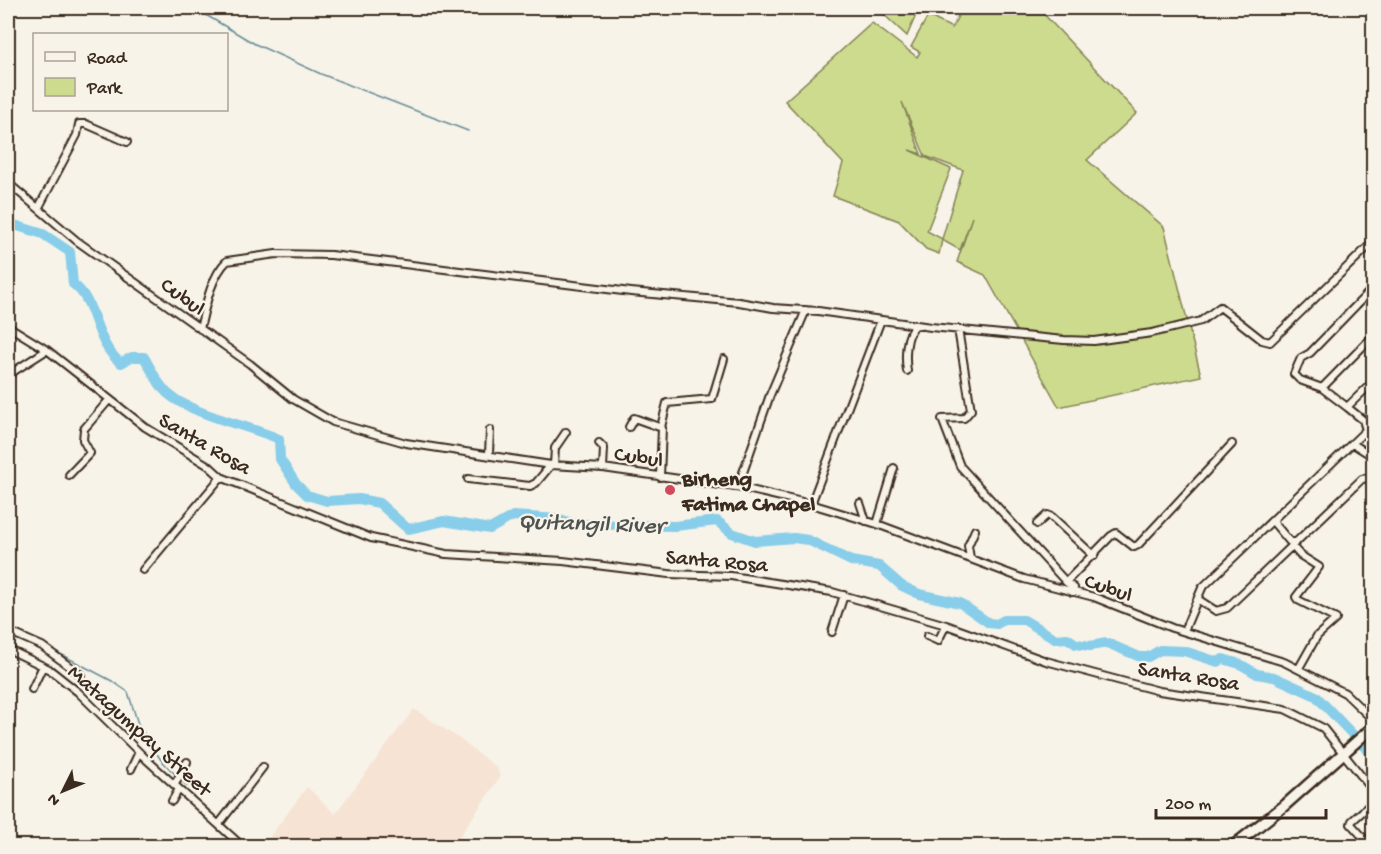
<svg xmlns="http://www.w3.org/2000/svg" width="1381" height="854" viewBox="0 0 1381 854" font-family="'Gochi Hand',sans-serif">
	<rect width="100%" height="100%" fill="#f7f3e8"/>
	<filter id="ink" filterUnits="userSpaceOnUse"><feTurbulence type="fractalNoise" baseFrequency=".0167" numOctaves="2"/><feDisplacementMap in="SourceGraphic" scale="12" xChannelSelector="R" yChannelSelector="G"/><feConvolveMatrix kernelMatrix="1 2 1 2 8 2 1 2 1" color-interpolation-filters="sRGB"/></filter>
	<g filter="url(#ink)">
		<path fill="#f6e3d4" d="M414 709 458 738 497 768 500 777 453 846H263L307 787 335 814Z"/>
		<path fill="#cddb8e" stroke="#848256" stroke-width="1.5" fill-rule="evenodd" d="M884 8H919L907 36 881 12Z
			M962 8H1038L1137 113 1087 160 1164 227 1201 376 1059 407 985 275 957 262 972 217 960 250 942 240 939 254 926 249 899 221 833 196 843 163 785 101 872 23 917 57 920 52 911 47 928 16 952 28ZM902 102 925 156 963 170 942 239 927 231 951 169 909 150 921 154Z"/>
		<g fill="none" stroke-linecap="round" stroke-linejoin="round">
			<path stroke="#698c98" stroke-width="1.5" d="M194 8 255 44 321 74 468 131
				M51 649 112 681 128 692 138 724 161 760 175 774
				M182 781 187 786"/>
			<path stroke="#88cde9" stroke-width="10" d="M8 223 43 234 70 252 73 284C98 302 93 342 121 363L132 357H144C151 369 157 383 167 393 192 415 247 425 279 439L280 459 296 484 307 495 327 501 359 499 379 503 408 529 444 521 490 529 513 516 559 519 575 524 675 526 717 521 732 533 755 541 794 538 808 540 851 561 879 566 902 586 919 594 960 603 989 623 997 624 1004 620H1024L1056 639 1067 638 1076 644 1090 646 1107 643 1140 657H1148L1160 650 1184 651 1218 662 1223 659 1240 664 1257 674 1274 677 1316 696 1374 757"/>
			<defs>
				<path id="minor" d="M8 183 77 241 250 364 293 399 333 422 406 443 551 465 603 468 742 488 811 504 877 524 1024 579 1094 597 1172 628 1284 662 1345 693 1374 721
					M39 207 77 135 79 124H86L127 142
					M1374 287 1310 353 1301 358 1294 374 1300 380 1322 388 1347 407 1374 381
					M8 326 47 350 145 427 209 466 221 477 371 538 446 554 563 561 669 574 731 576 832 592 946 625 1046 661 1159 691 1285 709 1323 728 1374 792
					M200 329C205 308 211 276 227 261L276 254 331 255 631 292 739 302 773 308 818 311 931 327 1064 340 1094 341 1152 333 1201 321 1220 307 1262 340 1270 342 1374 241
					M958 329 971 410 964 418 942 419 960 466 1066 582
					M907 371C905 358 905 334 916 325
					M8 375 47 350
					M1322 388 1374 335
					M629 427 634 418 662 428 660 477
					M661 427 667 403 712 399 724 359
					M599 443 604 448 603 468
					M1353 444 1374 457
					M489 454 490 430
					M554 465 555 448 566 432
					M69 475 90 453 83 440 84 429 109 400
					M468 479 530 486 536 483 551 465
					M742 488 739 484 770 395 806 310
					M860 503 866 521
					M811 504 881 320
					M1275 518 1274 523 1290 542H1296
					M877 524 894 468
					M1037 524 1047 515 1052 517 1094 556
					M1292 546 1300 555 1319 567 1296 597 1298 600 1336 619 1317 636 1299 668
					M970 558 968 546 975 530
					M143 570 221 477
					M1072 592 1074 588 1066 582 1111 536 1116 533 1134 547 1138 545 1232 444
					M1199 600 1216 611 1227 608 1362 479 1374 477
					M8 631 42 646 81 675
					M1184 631 1202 588 1366 430 1363 420 1347 407
					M832 632 844 595
					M927 636 938 641 946 625
					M8 649 49 669 78 692 147 760 242 846
					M32 689 43 666
					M131 769 139 752
					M175 784 187 762
					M172 801 179 789
					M219 824 263 767
					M1371 846 1351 824 1352 821 1374 801"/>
				<path id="primary" d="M1233 846 1284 806 1374 726"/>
			</defs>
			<use href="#minor" stroke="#3b2a1e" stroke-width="10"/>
			<use href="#primary" stroke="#3b2a1e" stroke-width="14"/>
			<use href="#minor" stroke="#f7f3e8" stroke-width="6"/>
			<use href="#primary" stroke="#f7f3e8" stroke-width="9"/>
		</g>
	</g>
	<circle fill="#d1495b" stroke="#f7f3e8" stroke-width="2" cx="670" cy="490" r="6"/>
	<g text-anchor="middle" stroke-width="4.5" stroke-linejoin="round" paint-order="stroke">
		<g font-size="22" fill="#3b2a1e" stroke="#f7f3e8">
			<text transform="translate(184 295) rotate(36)" y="8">Cubul</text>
			<text transform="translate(206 442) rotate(30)" y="8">Santa Rosa</text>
			<text transform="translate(639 455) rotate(8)" y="8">Cubul</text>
			<text transform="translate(717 559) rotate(5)" y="8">Santa Rosa</text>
			<text transform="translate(1109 586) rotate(19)" y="8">Cubul</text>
			<text transform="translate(1189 674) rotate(9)" y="8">Santa Rosa</text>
			<text transform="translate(141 729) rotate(42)" y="8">Matagumpay Street</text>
		</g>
		<g font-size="22" font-weight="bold" fill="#3b2a1e" stroke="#f7f3e8" text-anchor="start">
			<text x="682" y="485">Birheng<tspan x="682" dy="25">Fatima Chapel</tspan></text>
		</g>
		<g font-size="24" font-style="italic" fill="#4e5351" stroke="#f7f3e8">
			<text transform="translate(591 522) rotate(2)" y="8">Quitangil River</text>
		</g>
	</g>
	<rect width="1381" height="854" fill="none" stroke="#f7f3e8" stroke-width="30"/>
	<rect x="15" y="15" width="1351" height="824" fill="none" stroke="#3b2a1e" stroke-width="2" filter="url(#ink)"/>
	<rect x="33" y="33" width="195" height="78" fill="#f7f3e8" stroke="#aca397" stroke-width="1.5"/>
	<rect x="45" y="52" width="30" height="9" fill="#f7f3e8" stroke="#aca397" stroke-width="1.5"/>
	<text x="87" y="63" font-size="18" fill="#3b2a1e">Road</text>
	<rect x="45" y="78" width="30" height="18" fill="#cddb8e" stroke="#aca397" stroke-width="1.5"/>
	<text x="87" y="93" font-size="18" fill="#3b2a1e">Park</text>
	<g transform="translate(63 791) rotate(227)" stroke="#f7f3e8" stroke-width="4.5" paint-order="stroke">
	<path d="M0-4.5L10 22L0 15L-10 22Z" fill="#3b2a1e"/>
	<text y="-9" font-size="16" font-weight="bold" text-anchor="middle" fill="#3b2a1e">N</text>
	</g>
	<path d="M1156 809v9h170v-9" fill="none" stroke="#3b2a1e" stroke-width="3"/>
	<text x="1165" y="809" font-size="18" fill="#3b2a1e" stroke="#f7f3e8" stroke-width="4.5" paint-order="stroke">200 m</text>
</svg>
